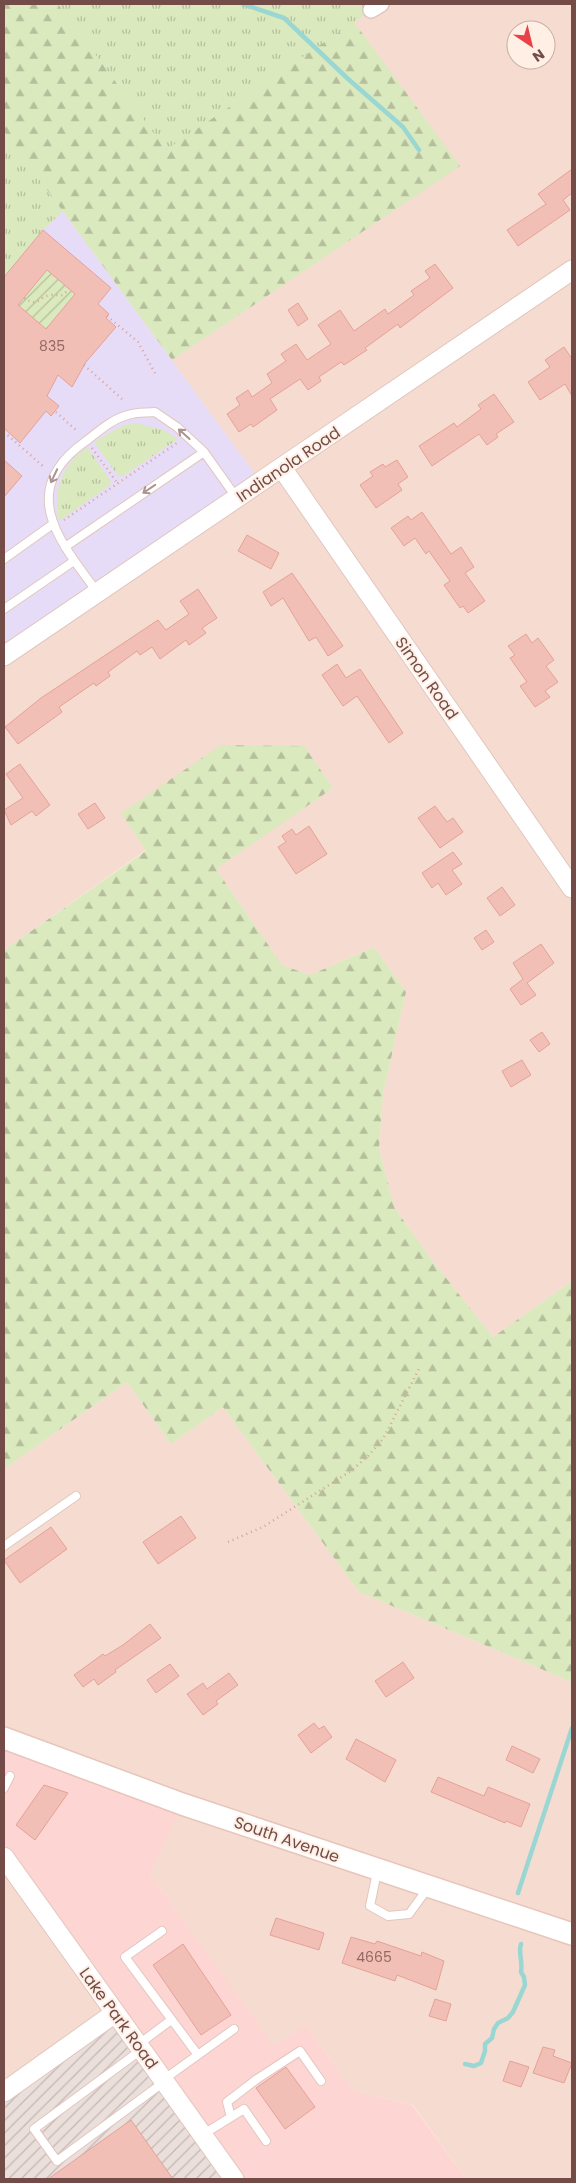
<svg xmlns="http://www.w3.org/2000/svg" width="576" height="2183" viewBox="0 0 576 2183" font-family="Poppins,sans-serif">
	<defs>
		<pattern id="industrial-furrows" width="10" height="10" patternUnits="userSpaceOnUse" patternTransform="scale(1.25)"><rect width="10" height="10" fill="#eadfdb"/><path d="M-1 1l2-2M0 10L10 0M9 11l2-2" fill="none" stroke="#c2b7b3"/></pattern>
		<pattern id="grass-tufts" width="24" height="20" patternUnits="userSpaceOnUse" patternTransform="scale(1.25)"><rect width="24" height="20" fill="#dae9be"/><path d="M3 7l-1-3M5 7V3M7 7l1-3M15 17l-1-3M17 17v-4M19 17l1-3" fill="none" stroke="#b5bf9c"/></pattern>
		<pattern id="forest-firs" width="22" height="20" patternUnits="userSpaceOnUse" patternTransform="scale(1.25)"><rect width="22" height="20" fill="#dae9be"/><path d="M5 1l3.5 6h-7zM16 11l3.5 6h-7z" fill="#b5bf9c"/></pattern>
		<pattern id="garden-furrows" width="10" height="10" patternUnits="userSpaceOnUse" patternTransform="scale(1.25)"><rect width="10" height="10" fill="#dae9be"/><path d="M-1 1l2-2M0 10L10 0M9 11l2-2" fill="none" stroke="#b5bf9c"/></pattern>
	</defs>
	<rect width="100%" height="100%" fill="#fceadf"/>
	<path fill="#f6dcd0" fill-rule="evenodd" d="M4 4H572V1281L493 1337 431 1259 394 1207 379 1148 383 1094 406 992 374 947 310 975 282 965 215 868 333 788 146 850 4 950V656L261 482 4 131ZM516 30H546V60H516Z
		M127 1382 171 1444 223 1407 359 1592 572 1682V2179H466L413 2105 352 2090 306 2025 274 2047 150 1874 4 1738V1469Z
		M4 1857 115 2013 4 2092Z"/>
	<path fill="#fdd5d2" d="M4 1738 182 1804 150 1874 274 2046 306 2025 352 2090 412 2105 466 2179H234L4 1857Z"/>
	<path fill="url(#industrial-furrows)" d="M115 2013 234 2179H4V2092Z"/>
	<path fill="#e7dcf8" d="M4 131 261 482 4 656Z"/>
	<path fill="url(#grass-tufts)" d="M58 4H381L166 150Z
		M4 131 63 211 43 230 4 277Z
		M136 423 164 430 178 439 123 476H118L94 442 123 425Z
		M87 447 111 481 109 486 59 521C53 489 61 467 87 447Z"/>
	<path fill="url(#forest-firs)" d="M4 4H58L166 150 354 22 460 166 172 360 4 131Z
		M221 745 304 746 333 788 216 869 282 965 310 975 374 947 406 992 383 1094 379 1148 394 1207 431 1259 493 1337 572 1281V1682L359 1592 223 1407 171 1444 127 1382 4 1469V950L146 851 121 813Z"/>
	<path fill="url(#garden-furrows)" d="M47 270 75 294 46 329 18 305Z"/>
	<g fill="none" stroke-linecap="round" stroke-linejoin="round">
		<path stroke="#9ad7d2" stroke-width="4.5" d="M243 4 284 18 347 78 403 127 419 150
			M518 1893 572 1728
			M465 2064 474 2066 481 2063 485 2051V2044L492 2038 494 2029 498 2023 508 2018 513 2012 525 1985 524 1977 521 1972C523 1961 518 1954 521 1944"/>
	</g>
	<path fill="#f2bfb6" stroke="#e5a197" fill-rule="evenodd" d="M572 169V193L563 200 570 210 518 246 507 230 546 204 538 194Z
		M43 230 111 288 98 304 109 314 106 318 116 327 86 362 72 387 58 375 47 396 59 406 51 416 46 411 20 443 4 428V277ZM47 270 75 294 46 329 18 305Z
		M435 264 453 288 400 328 398 324 365 348 367 350 344 365 341 362 319 377 321 381 308 390 300 379 270 399 277 410 253 427 251 424 239 432 227 414 240 405 236 398 248 390 252 397 272 383 267 374 286 361 281 354 296 344 307 360 331 344 318 325 340 310 354 331 385 309 388 314 414 295 411 291 430 278 425 271Z
		M298 303 308 319 298 326 288 310Z
		M564 347 572 359V396L565 384 540 400 528 382 550 367 545 360Z
		M494 394 514 422 496 434 498 437 487 445 479 434 432 466 419 446 454 423 457 427 481 409 478 405Z
		M4 460 22 476 4 497Z
		M397 460 408 477 398 484 402 490 376 508 360 485 373 476 370 472 383 464 385 467Z
		M422 512 451 554 461 547 474 567 465 573 485 601 468 613 463 606 460 608 444 585 450 581 429 551 426 554 415 538 404 546 391 528 408 516 411 520Z
		M247 535 279 553 271 569 238 551Z
		M292 573 343 646 328 656 316 637 309 641 283 598 271 606 263 592Z
		M198 589 217 618 202 628 206 633 189 645 186 640 160 659 152 647 140 655 137 651 108 672 110 676 96 686 94 683 59 707 62 712 18 744 5 727 41 698 158 620 166 630 189 614 180 601Z
		M526 634 532 643 538 638 554 660 546 666 558 682 545 691 550 697 535 707 520 686 527 682 510 658 515 655 508 646Z
		M337 664 346 678 360 669 403 733 389 743 357 696 343 706 322 675Z
		M20 764 50 805 36 816 32 811 11 825 4 810 23 798 6 774Z
		M95 803 105 818 88 829 78 814Z
		M435 806 447 822 453 818 463 832 440 848 418 818Z
		M309 826 327 854 296 874 278 847 286 842 282 836 292 829 296 835Z
		M453 852 462 864 452 870 462 884 446 895 438 883 432 888 422 873Z
		M502 887 515 905 500 916 487 898Z
		M486 930 494 942 482 950 474 938Z
		M541 944 554 963 527 983 536 995 521 1005 510 989 523 979 513 963Z
		M542 1032 550 1044 539 1052 530 1040Z
		M522 1060 531 1075 511 1087 502 1071Z
		M181 1516 196 1538 158 1564 143 1542Z
		M51 1527 67 1549 20 1583 4 1560Z
		M150 1624 161 1638 115 1670 116 1672 98 1685 94 1679 83 1687 74 1675 103 1654 105 1656 123 1645Z
		M403 1662 414 1678 386 1697 375 1681Z
		M170 1664 179 1676 156 1693 147 1680Z
		M229 1673 238 1685 216 1701 218 1704 203 1715 187 1694 203 1683 207 1689Z
		M314 1723 319 1729 324 1726 332 1737 311 1753 298 1735Z
		M356 1739 396 1760 385 1782 346 1759Z
		M512 1746 540 1759 533 1773 506 1760Z
		M438 1777 484 1796 488 1787 530 1804 521 1827 506 1821 505 1823 431 1792Z
		M44 1785 68 1793 35 1840 16 1825Z
		M276 1918 324 1933 319 1950 270 1935Z
		M351 1937 375 1944 377 1941 421 1956 422 1952 444 1961 436 1990 397 1975 395 1981 342 1963Z
		M183 1944 231 2015 201 2035 153 1965Z
		M435 1999 451 2004 446 2021 429 2016Z
		M543 2047 555 2050 553 2056 572 2063 564 2083 533 2073Z
		M510 2061 529 2067 521 2087 503 2081Z
		M286 2067 315 2107 285 2129 256 2088Z
		M131 2120 173 2179H48Z"/>
	<g fill="none" stroke-linecap="round" stroke-linejoin="round">
		<defs>
			<path id="service" d="M65 547 204 452
				M4 559 53 524
				M98 593C59 541 16 490 86 441 99 431 112 419 128 415 136 412 146 413 155 412L177 427 204 452 236 497
				M4 609 74 561
				M4 1546 76 1496
				M4 1788 10 1776
				M377 1872 370 1906 388 1916 409 1914 428 1888
				M162 1931 125 1957 198 2055
				M139 2044 171 2020
				M141 2050 34 2129 57 2161 164 2082
				M163 2080 234 2029
				M231 2117 227 2102 257 2079 300 2051 321 2081
				M202 2135 244 2109 266 2141"/>
			<path id="minor" d="M371 10 381 4"/>
			<path id="tertiary" d="M282 468 572 888
				M4 656 572 270
				M4 1857 234 2179
				M4 2092 115 2013"/>
			<path id="secondary" d="M4 1738 182 1804 572 1934"/>
		</defs>
		<use href="#service" stroke="#e2c6be" stroke-width="10"/>
		<use href="#minor" stroke="#e2c6be" stroke-width="18"/>
		<use href="#tertiary" stroke="#e2c6be" stroke-width="21"/>
		<use href="#secondary" stroke="#e7c5bb" stroke-width="24"/>
		<path stroke="#d6a39a" stroke-width="2.5" stroke-dasharray="1 4" stroke-linecap="butt" d="M24 298C39 308 38 297 50 295 55 294 59 296 63 295L69 289
			M107 316 138 342 156 375
			M84 365 122 399
			M56 412 77 431
			M4 432 44 467
			M92 448 118 484
			M64 520 177 443
			M228 1542 263 1527 351 1471 368 1456 383 1439 420 1367"/>
		<use href="#service" stroke="#fff" stroke-width="8"/>
		<use href="#minor" stroke="#fff" stroke-width="15"/>
		<use href="#tertiary" stroke="#fff" stroke-width="19"/>
		<use href="#secondary" stroke="#fff" stroke-width="21"/>
	</g>
	<defs><path id="oneway-shaft" d="M-6 0H5M1.5-3L5.5 0L1.5 3" fill="none" stroke-width="1.6" stroke-linecap="round" stroke-linejoin="round" transform="scale(1.25)"/></defs>
	<g stroke="#ab9491">
		<use href="#oneway-shaft" transform="translate(184 434) rotate(-138)"/>
		<use href="#oneway-shaft" transform="translate(54 476) rotate(115)"/>
		<use href="#oneway-shaft" transform="translate(149 489) rotate(146)"/>
	</g>
	<g text-anchor="middle" stroke-width="4" stroke-linejoin="round" paint-order="stroke">
		<g font-size="14" fill="#936963">
			<text x="52" y="351">835</text>
			<text x="374" y="1962">4665</text>
		</g>
		<g font-size="16" fill="#734c47" stroke="#ffefe5">
			<text transform="translate(288 464) rotate(-34)" y="6">Indianola Road</text>
			<text transform="translate(427 678) rotate(55)" y="6">Simon Road</text>
			<text transform="translate(287 1839) rotate(19)" y="6">South Avenue</text>
			<text transform="translate(119 2018) rotate(54)" y="6">Lake Park Road</text>
		</g>
	</g>
	<rect width="576" height="2183" fill="none" stroke="#734c47" stroke-width="10"/>
	<g transform="translate(531 45) rotate(145)"><circle r="24" fill="#ffefe5" stroke="#c7aea6"/>
	<path d="M0-4L9 19L0 12L-9 19Z" fill="#e94145"/>
	<text y="-8" font-size="14" font-weight="bold" text-anchor="middle" fill="#734c47">N</text>
	</g>
</svg>
